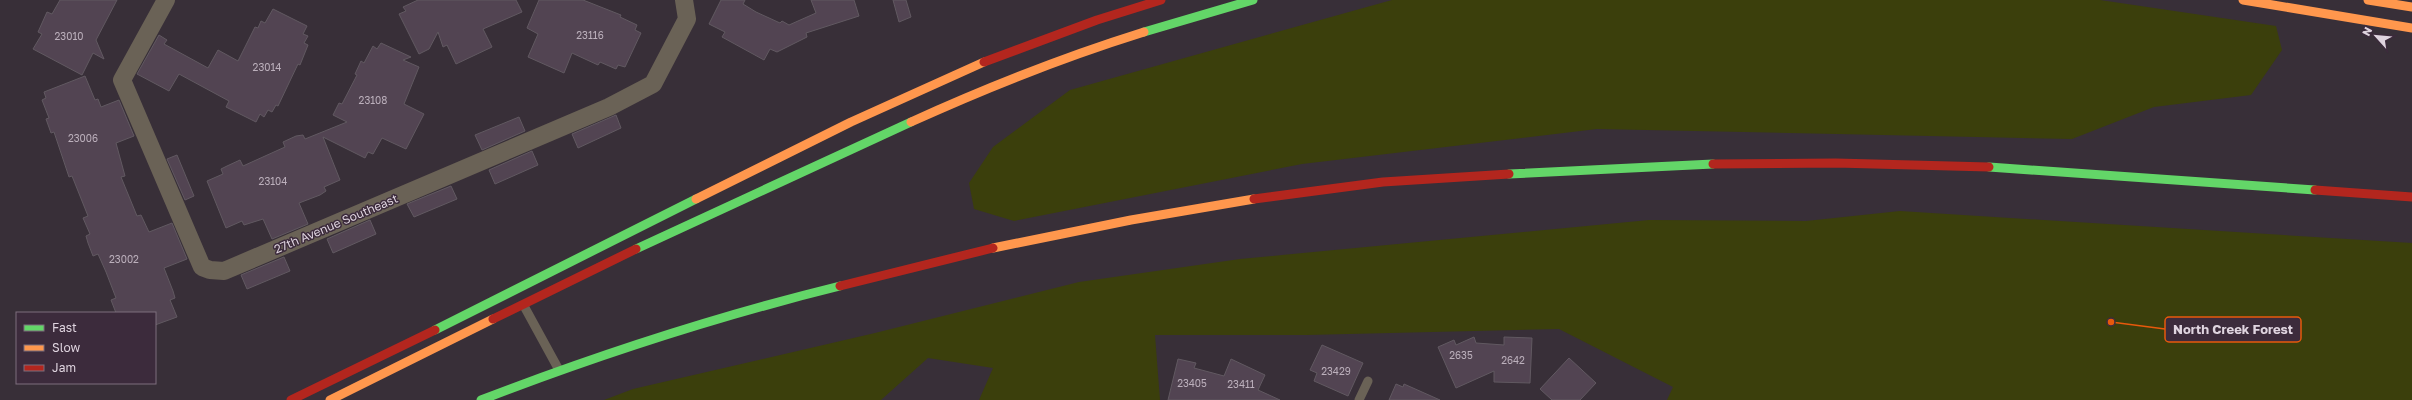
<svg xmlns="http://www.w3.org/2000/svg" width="2412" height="400" viewBox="0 0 2412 400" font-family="'Golos Text',sans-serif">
	<rect width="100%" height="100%" fill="#382f38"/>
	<path fill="#3b3f0c" d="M1392 0H2100L2276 26 2282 50 2251 95 2154 107 2072 139 1597 129 1302 164 1014 221 974 209 969 183 993 147 1070 90Z
		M1900 211 2412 243V400H1667L1673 387 1559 329 1307 335H1155L1160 400H979L993 368 928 358 881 400H604L633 389 875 333 1079 282 1240 259 1649 220 1806 221Z"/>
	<path fill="#524452" stroke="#615961" d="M60 0H117L96 40 104 59 93 53 82 75 33 49 42 34 38 32 47 12 52 14Z
		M418 0H516L522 12 483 29 492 47 456 64 447 45 443 47 438 32 429 49 419 54 399 14 406 11 403 7Z
		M539 0H583L621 15 620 17 637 25 635 30 641 33 625 67 618 65 616 69 600 62 598 65 572 53 564 73 528 57 538 34 527 28Z
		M721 0H745L743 4 756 12 780 23 782 21 789 25 816 13 811 0H854L859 16 806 33 807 37 777 52 770 49 764 60 722 37 725 32 709 24Z
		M893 0H906L911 17 899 22Z
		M273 9 307 26 303 34 308 36 304 43 308 45 300 65 298 64 278 106 276 105 272 112 268 110 264 117 260 114 256 122 226 107 229 101 179 74 169 91 137 74 159 35 167 40 164 44 208 68 218 50 238 61 255 27 258 28 261 21 265 23Z
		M381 43 411 57 403 60 419 67 404 104 424 114 406 149 382 138 373 154 368 152 365 158 323 137 340 180 324 187 326 191 320 195 299 203 308 224 272 239 263 219 244 225 242 221 226 228 207 181 223 174 221 169 227 166 240 160 243 166 285 147 283 142 296 136 303 135 305 139 347 122 333 115 339 103 342 104 357 75 355 74 361 61 364 63 373 46 377 49Z
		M85 76 95 100 98 99 101 107 119 100 134 136 116 143 125 176 121 177 137 216 141 215 149 232 172 223 187 259 164 268 173 291 175 298 170 300 177 317 155 325V313H116L111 300 116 298 106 272 98 254 93 256 88 243 86 236 90 234 83 218 88 216 72 176 69 177 54 132 51 133 46 119 49 118 42 100 46 98 44 92Z
		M616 115 621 128 578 148 572 134Z
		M519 117 525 131 482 150 475 135Z
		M532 151 538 165 495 184 489 170Z
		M177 155 194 196 185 200 167 159Z
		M451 186 457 199 414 217 407 204Z
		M370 220 376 234 333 253 327 239Z
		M284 257 290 271 247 289 241 275Z
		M1474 337 1476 343 1504 345V337L1532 338 1530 383 1494 382V371L1456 388 1438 347 1454 340 1456 345Z
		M1322 345 1363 363 1348 396 1314 381 1317 373 1310 370Z
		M1569 358 1596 383 1580 400H1552L1540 389Z
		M1178 359 1196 363 1194 368 1224 376 1231 359 1265 375 1258 390 1280 400H1168Z
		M1396 384 1403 387 1404 384 1440 400H1389Z"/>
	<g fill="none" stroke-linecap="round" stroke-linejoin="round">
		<path stroke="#6a6256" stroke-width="9" d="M524 306 559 370
			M1359 400 1368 381"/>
		<path stroke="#6a6256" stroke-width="18" d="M166 0 122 80 202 267 210 270 224 271 609 107 653 84 687 19 684 0"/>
		<path stroke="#63d668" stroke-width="9" d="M1144 32 1253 0
			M1989 167 2315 190
			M1509 174 1713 164
			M636 249 911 122
			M435 330 696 199
			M481 400C598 355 718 316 840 286"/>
		<path stroke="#ff974d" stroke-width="9" d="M2243 0 2412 28
			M2368 0 2412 7
			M911 122C988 87 1064 57 1144 32
			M696 199 851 122 984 62
			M993 248 1131 220 1254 199
			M330 400 493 319"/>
		<path stroke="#b3261e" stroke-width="9" d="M984 62 1097 20 1161 0
			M1713 164 1836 163 1989 167
			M2315 190 2412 197
			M1254 199 1383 182 1509 174
			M840 286 993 248
			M493 319 636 249
			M291 400 435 330"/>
	</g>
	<g text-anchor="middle" stroke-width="3" stroke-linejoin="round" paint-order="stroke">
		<g font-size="10" fill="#bcb0bc">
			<text x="590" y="39">23116</text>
			<text x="69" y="40">23010</text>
			<text x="267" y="71">23014</text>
			<text x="373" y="104">23108</text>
			<text x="83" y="142">23006</text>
			<text x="273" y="185">23104</text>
			<text x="124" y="263">23002</text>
			<text x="1461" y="359">2635</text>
			<text x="1513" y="364">2642</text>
			<text x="1336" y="375">23429</text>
			<text x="1192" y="387">23405</text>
			<text x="1241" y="388">23411</text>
		</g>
		<g font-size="12" fill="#dfd4df" stroke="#3c2b3c">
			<text transform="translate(336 224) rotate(-23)" y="4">27th Avenue Southeast</text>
		</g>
	</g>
	<path fill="none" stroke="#e8590c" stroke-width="1.5" d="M2111 322L2165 329"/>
	<circle fill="#e8590c" stroke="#3c2b3c" stroke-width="1.5" cx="2111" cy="322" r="4"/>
	<rect fill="#3c2b3c" stroke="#e8590c" stroke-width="1.5" x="2165" y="317" width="136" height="25" rx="4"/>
	<g font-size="13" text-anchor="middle" font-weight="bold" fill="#dfd4df">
		<text x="2233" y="334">North Creek Forest</text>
	</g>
	<rect x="16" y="312" width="140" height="72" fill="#3c2b3c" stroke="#7d6f7d"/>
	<rect x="24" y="325" width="20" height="6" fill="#63d668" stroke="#7d6f7d"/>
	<text x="52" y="332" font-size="12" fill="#dfd4df">Fast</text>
	<rect x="24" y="345" width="20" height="6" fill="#ff974d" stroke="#7d6f7d"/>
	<text x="52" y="352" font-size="12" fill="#dfd4df">Slow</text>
	<rect x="24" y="365" width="20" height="6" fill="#b3261e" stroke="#7d6f7d"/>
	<text x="52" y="372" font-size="12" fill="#dfd4df">Jam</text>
	<g transform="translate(2376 36) rotate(297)" stroke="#3c2b3c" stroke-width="3" paint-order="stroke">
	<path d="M0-3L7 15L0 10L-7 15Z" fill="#dfd4df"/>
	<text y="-6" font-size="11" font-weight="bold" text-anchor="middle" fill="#dfd4df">N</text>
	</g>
</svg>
